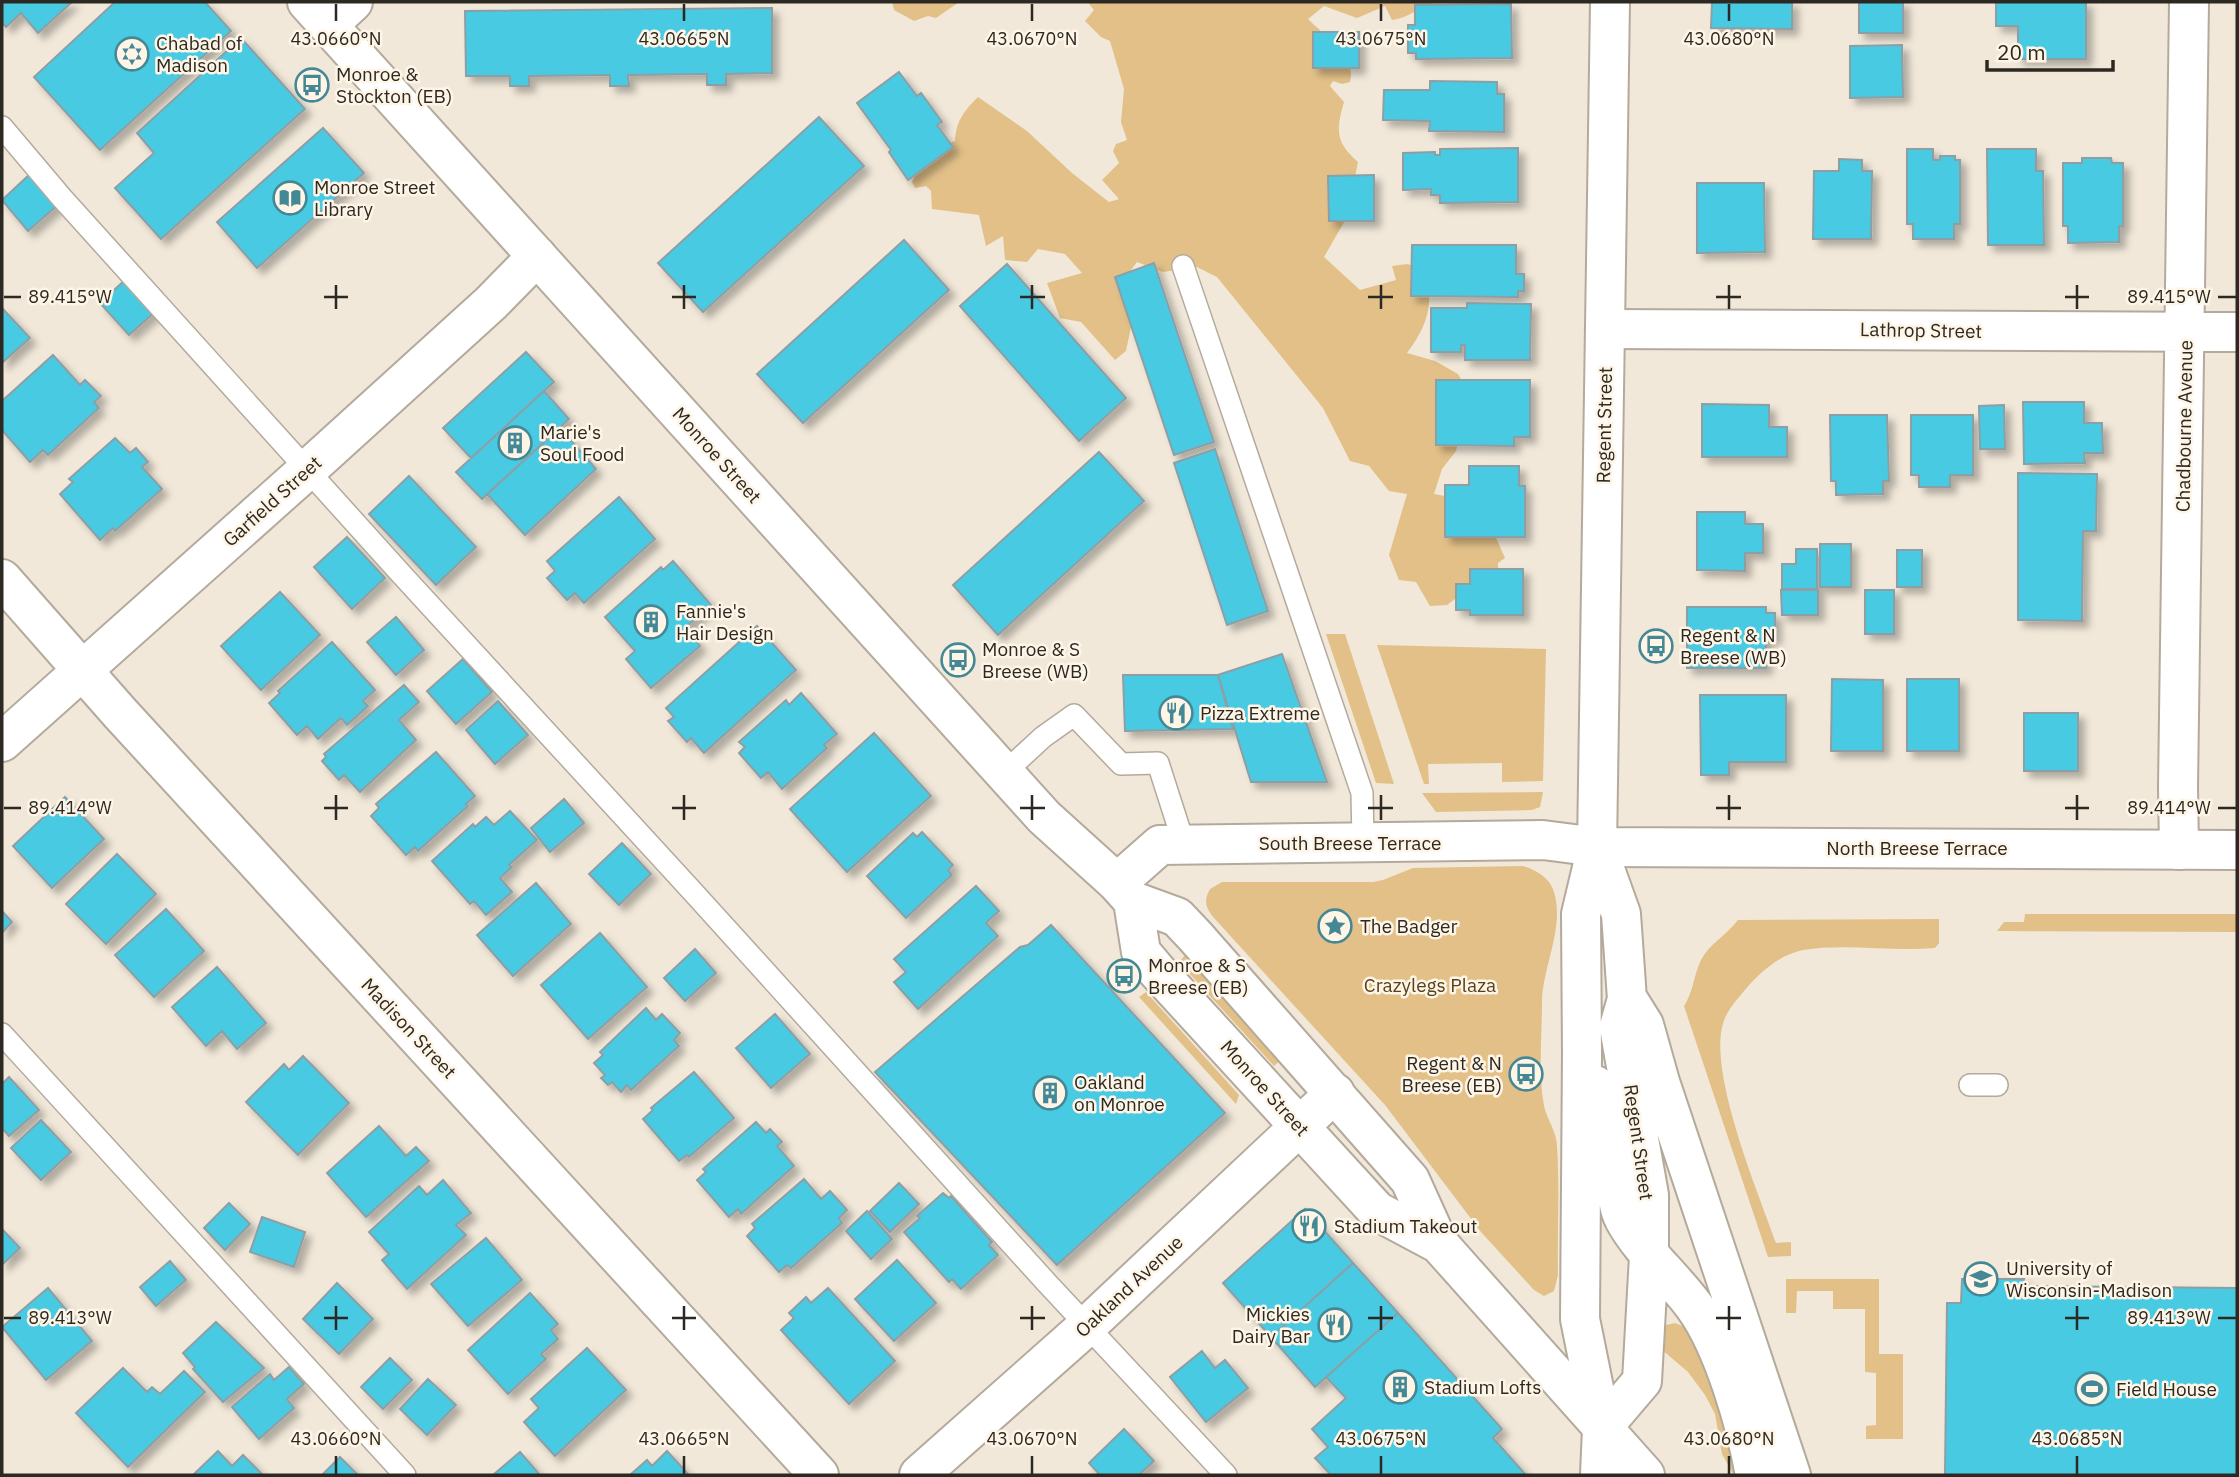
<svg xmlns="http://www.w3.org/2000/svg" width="2239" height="1477" viewBox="0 0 2239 1477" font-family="'IBM Plex Sans',sans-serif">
	<defs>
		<filter id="shadow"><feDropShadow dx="6" dy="6" stdDeviation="3.5" flood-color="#0004"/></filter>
	</defs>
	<rect width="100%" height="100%" fill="#f1e8d9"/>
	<path fill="#e2c088" d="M892 2H959L936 18 928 16 914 21 894 10Z
		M1090 2H1438C1420 6 1409 18 1392 20L1385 6 1357 18 1324 6 1308 19C1325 37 1357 54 1350 82L1342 84 1333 81 1330 86 1344 102C1336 130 1335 142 1358 162L1347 217 1324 257 1360 290 1396 280 1392 266 1407 264 1424 269C1435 303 1428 325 1407 353L1435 361 1458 374 1472 399 1464 418 1456 451 1442 469 1434 494 1461 499 1488 520 1505 558 1498 563V583L1459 596 1447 605 1430 606 1416 582 1399 580 1389 555 1407 494 1389 491 1369 466 1350 461 1323 408 1217 277 1197 267 1163 272 1137 262 1122 282 1135 308 1126 351 1115 360 1081 322 1060 318 1047 283 1082 273 1065 254 1038 249 1027 262 1005 260 1003 236 986 246 979 215 932 209 931 191 926 186 915 188 912 182C922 159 932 149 955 141 956 121 964 111 978 97L1027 131 1072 173 1109 202 1119 199 1102 180 1119 163 1113 151 1116 144 1127 140 1121 122 1124 89 1110 41 1101 37 1085 21 1094 10 1089 4Z
		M1326 634H1345L1394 784 1376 783Z
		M1377 645 1546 649 1543 781 1502 782V763L1428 764 1429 784H1424Z
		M1543 792 1540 807 1532 810 1436 812 1422 793Z
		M1523 866C1535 869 1551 879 1554 892 1565 929 1542 967 1542 1003 1542 1036 1538 1073 1544 1106 1547 1119 1557 1133 1557 1146 1560 1189 1557 1232 1558 1275L1554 1291 1544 1296 1534 1290 1481 1232 1385 1105 1214 918C1206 908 1203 901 1210 889L1222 882H1373L1383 880 1413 868Z
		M2025 914H2237V932L1997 931 2004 922H2024Z
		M1939 919V943L1935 948C1892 952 1846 943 1803 950 1782 954 1764 969 1750 984 1742 994 1730 1006 1725 1018 1704 1065 1759 1194 1776 1243L1791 1242V1256L1768 1257 1684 1006C1694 990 1693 977 1701 960 1710 943 1726 936 1738 920Z
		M1186 954 1282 1059 1274 1066 1179 962Z
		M1146 992 1239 1095 1236 1104 1139 997Z
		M1786 1279H1879V1354H1903V1439H1866V1426L1876 1425V1373L1865 1372V1309H1833V1291H1797L1796 1313H1786Z
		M1675 1323 1685 1327 1702 1357 1740 1475 1733 1474 1722 1454 1715 1414 1705 1395 1688 1372 1661 1349 1662 1332 1666 1325Z"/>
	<path fill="#4acae3" stroke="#8c9fa4" stroke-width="2" filter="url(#shadow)" d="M2 2H72L38 33 21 13 6 27 2 22Z
		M115 2H205L231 31 100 150 34 77Z
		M1712 2H1792V29L1711 28Z
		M1859 2H1903V33H1859Z
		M1996 2H2086V59H2018V26H1996Z
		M1511 4 1512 58 1416 59V53H1408V25H1415V5Z
		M772 8V73L726 74V85H707V74L628 75 629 86H610V75L529 76V86H510V76H466L465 11Z
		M1313 32H1359V68H1313Z
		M241 38 305 109 161 239 115 188 154 153 137 133Z
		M1902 45 1903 97 1850 98V46Z
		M899 72 917 96 921 93 942 122 937 125 953 147 908 180 889 152 891 150 857 103Z
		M1430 81 1497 82V94H1504V132L1429 131 1430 121 1383 120 1384 90H1430Z
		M819 117 864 166 703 312 658 263Z
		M323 128 364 173 257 268 217 222Z
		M1518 148V202L1440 203V195H1431V189L1403 190V153L1435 152V155H1440V149Z
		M1907 149H1933V160H1940V156H1955V160H1960V224H1954V239H1913V224H1907Z
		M1987 149H2036V171H2043L2044 245H1988Z
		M2082 158H2111L2112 163H2123V226H2119V242L2068 243V226H2063V163H2082Z
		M1839 159 1862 160V171H1872L1871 239H1813L1814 171H1839Z
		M30 174 58 205 28 231 2 200Z
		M1374 175V221H1329L1328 176Z
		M1697 183H1764L1765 252 1697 253Z
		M904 240 949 290 803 423 757 374Z
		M1412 245H1516V274H1524V291H1518V297L1411 296Z
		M1154 263 1214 442 1174 455 1115 277Z
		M1007 264 1126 398 1079 441 960 306Z
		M126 279 156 311 129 335 100 303Z
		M1467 303 1531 304 1530 360H1465V345H1461V352H1431V308H1467Z
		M2 308 30 338 2 363Z
		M526 352 554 382 471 458 443 428Z
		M53 355 80 385 85 380 101 396 94 402 99 408 48 455 43 450 30 462 2 430V401Z
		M1436 380H1530V437H1514V446L1436 445Z
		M544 391 569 419 482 499 456 472Z
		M2023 402H2084V423H2102L2103 453H2084L2085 463 2024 464Z
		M1702 404 1769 405V427H1787V457H1702Z
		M2004 405 2005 449H1980L1979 406Z
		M1830 415H1887L1889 481H1883V494L1836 495V481H1831Z
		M1911 415H1973V475H1950V487H1919V475H1911Z
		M560 428 596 469 525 535 487 494Z
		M115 438 130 453 136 448 148 462 142 467 162 489 115 531 113 528 100 540 60 494 73 482 69 479Z
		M1215 449 1268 611 1227 625 1174 463Z
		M1099 452 1144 501 998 635 953 585Z
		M1469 466H1519V486H1525V537H1445V485H1469Z
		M2018 473 2097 474 2096 531H2083L2082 621 2018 620Z
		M409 476 476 547 436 585 369 514Z
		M619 497 655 539 584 603 575 593 567 600 547 578 555 571 547 561Z
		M1697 512H1745V524H1763V553H1745V571L1697 570Z
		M347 537 385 578 352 609 314 567Z
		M1820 544H1851V587H1820Z
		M1796 549H1817V589H1782V564H1796Z
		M1897 550H1922V587H1897Z
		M673 561 711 605 686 627 700 646 651 688 626 659 635 651 605 617 661 567 663 570Z
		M1470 569H1523V615H1470V610H1456V584H1470Z
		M1781 590H1818V615H1782Z
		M1865 590H1894V634H1865Z
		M280 592 320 635 261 690 221 646Z
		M1687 607H1766V613H1775V638H1766V668H1687Z
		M396 617 424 650 396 675 367 642Z
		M757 626 796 670 704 753 691 738 687 742 668 721 674 717 666 708Z
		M332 642 375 690 363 701 368 706 347 725 341 718 318 739 307 726 297 735 269 703 280 693 278 691Z
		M1282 654 1327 782H1251L1218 675Z
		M463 659 492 692 456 724 427 691Z
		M1123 675H1218L1233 729 1125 731Z
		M1832 679 1883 680V751H1831Z
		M1907 679H1959V751H1907Z
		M404 685 419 702 399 720 416 740 360 792 344 775 339 780 322 761 326 757 324 754Z
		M801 693 837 734 824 745 827 748 782 789 768 772 761 778 739 753 745 747 739 742 786 700 789 705Z
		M1700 695H1786V762H1729V775H1701Z
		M498 701 528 735 495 764 466 730Z
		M2024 713H2078V771H2024Z
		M874 733 931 796 847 872 790 809Z
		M436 752 475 796 466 804 468 806 418 851 415 847 406 855 371 816 379 808 376 804Z
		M65 797 104 839 52 888 13 846Z
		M564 799 584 823 550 852 531 828Z
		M510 811 537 840 509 865 512 867 500 878 512 892 486 915 474 901 470 904 432 861 473 824 475 827 486 817 494 825Z
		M922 832 953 865 948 870 952 875 906 918 867 876 913 833 917 837Z
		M622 843 651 874 619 905 589 874Z
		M117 854 156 894 106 944 66 904Z
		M536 883 571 924 513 976 477 935Z
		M976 886 999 911 986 923 998 936 918 1009 894 982 906 972 894 959Z
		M166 909 204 951 154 997 115 955Z
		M2 911 12 922 2 933Z
		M1051 925 1225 1113 1057 1265 875 1072 1020 947 1028 945Z
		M600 933 647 987 588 1039 541 985Z
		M695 949 716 973 685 1001 664 978Z
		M217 967 266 1023 237 1049 222 1031 206 1046 172 1007Z
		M646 1008 656 1020 662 1014 680 1033 674 1040 679 1046 631 1090 627 1085 621 1092 612 1082 608 1085 601 1078 605 1075 594 1063 603 1055 600 1052Z
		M775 1014 810 1054 771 1088 736 1048Z
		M303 1056 349 1103 298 1155 246 1102 284 1064 289 1070Z
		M694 1072 734 1118 689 1157 687 1155 679 1161 643 1119 653 1110 651 1108Z
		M9 1077 39 1110 9 1136 2 1128V1084Z
		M41 1120 71 1152 41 1180 11 1148Z
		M756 1122 766 1133 770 1129 782 1142 777 1146 794 1166 741 1214 738 1209 729 1217 697 1180 706 1172 703 1169Z
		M379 1126 406 1156 416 1147 429 1161 366 1217 327 1173Z
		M804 1179 821 1199 830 1191 847 1210 839 1218 842 1223 791 1268 787 1265 779 1272 747 1236 755 1228 752 1224Z
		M443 1180 471 1213 456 1225 466 1235 407 1289 382 1260 389 1254 369 1232 419 1186 427 1195Z
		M899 1183 919 1204 890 1232 870 1211Z
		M943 1193 949 1198 951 1196 992 1242 989 1245 998 1255 961 1289 952 1279 949 1282 904 1232 920 1218 917 1216Z
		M229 1203 250 1224 225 1250 204 1228Z
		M1305 1209 1353 1263 1271 1337 1223 1283Z
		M867 1211 892 1239 871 1259 846 1231Z
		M262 1217 305 1232 294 1267 250 1252Z
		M2 1229 20 1248 2 1265Z
		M486 1238 522 1280 468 1326 431 1284Z
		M897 1260 936 1303 894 1341 855 1299Z
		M170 1261 186 1280 156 1306 140 1287Z
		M1353 1263 1398 1313 1315 1387 1271 1337Z
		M1962 1279H2024V1286L2237 1288V1475H1945L1947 1303H1961Z
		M337 1283 373 1319 339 1354 303 1319Z
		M48 1288 92 1341 46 1380 2 1327Z
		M828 1288 895 1361 849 1404 781 1330 794 1318 789 1313 806 1297 811 1303Z
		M530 1293 558 1324 551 1330 558 1339 541 1354 546 1359 508 1394 468 1350Z
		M1398 1313 1502 1429 1493 1438 1526 1475H1331L1315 1458 1328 1447 1312 1429 1346 1398 1326 1377Z
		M216 1322 264 1368 223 1402 193 1369 195 1367 183 1353Z
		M587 1348 626 1390 555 1456 524 1422 539 1408 531 1399Z
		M1202 1351 1215 1368 1225 1360 1248 1388 1206 1422 1170 1377Z
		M390 1358 412 1380 383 1409 361 1387Z
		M289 1367 304 1384 287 1399 294 1408 259 1439 232 1407 270 1374 274 1380Z
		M123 1368 147 1392 152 1387 160 1394 184 1371 205 1392 128 1467 76 1413Z
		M428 1379 456 1405 427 1435 400 1409Z
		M1124 1429 1154 1461 1139 1475H1100L1089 1463Z
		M218 1451 232 1466 243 1455 263 1475H193Z
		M667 1451 689 1475H630L647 1460 652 1466Z
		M520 1452 540 1475H493Z
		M340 1457 358 1475H322Z"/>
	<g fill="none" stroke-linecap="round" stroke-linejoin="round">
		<defs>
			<path id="service" d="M2 127 62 198 403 576 693 892 1046 1282 1226 1475
				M1183 266 1362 793 1363 841
				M1004 773 1043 737 1074 715 1121 764 1158 763 1184 844
				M2 1034 405 1475
				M1970 1085H1997"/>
			<path id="minor" d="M328 25 353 2
				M1605 329 2237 332
				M2 579 120 713 819 1475
				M2 742 307 470 491 303 537 256
				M2179 850 2178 787 2189 2
				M919 1475 1087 1326 1335 1093"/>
			<path id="tertiary" d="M1117 883 1160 845 1543 840 1597 847 2237 850"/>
			<path id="secondary" d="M307 2 1044 817 1117 883 1133 901 1177 917 1195 936 1410 1180 1439 1244 1645 1475
				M1597 847 1621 914 1627 999 1619 1027 1649 1195V1256L1642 1381 1602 1428
				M1133 901 1141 952 1157 971 1377 1211 1439 1244
				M1629 1001 1644 1025 1660 1082 1791 1475
				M1595 1085C1604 1110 1610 1136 1615 1162 1618 1181 1615 1202 1624 1219 1642 1252 1672 1276 1694 1306 1724 1347 1746 1426 1755 1475
				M1600 1475 1602 1428 1580 1319 1582 1054 1581 914 1597 847 1610 2"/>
		</defs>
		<use href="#service" stroke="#b3aa9c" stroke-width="24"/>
		<use href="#minor" stroke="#b3aa9c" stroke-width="42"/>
		<use href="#tertiary" stroke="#b3aa9c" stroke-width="42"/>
		<use href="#secondary" stroke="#b3aa9c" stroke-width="42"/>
		<use href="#service" stroke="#fff" stroke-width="21"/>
		<use href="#minor" stroke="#fff" stroke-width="38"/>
		<use href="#tertiary" stroke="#fff" stroke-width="38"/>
		<use href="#secondary" stroke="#fff" stroke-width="38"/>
	</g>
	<path fill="none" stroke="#2c2923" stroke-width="2.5" d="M336 4V21M684 4V21M1032 4V21M1381 4V21M1729 4V21M336 285V309M684 285V309M1032 285V309M1381 285V309M1729 285V309M2077 285V309M4 297H21M324 297H348M672 297H696M1020 297H1045M1368 297H1393M1716 297H1741M2065 297H2089M2218 297H2236M336 795V820M684 795V820M1032 795V820M1381 795V820M1729 795V820M2077 795V820M4 808H21M324 808H348M672 808H696M1020 808H1045M1368 808H1393M1716 808H1741M2065 808H2089M2218 808H2236M336 1306V1330M684 1306V1330M1032 1306V1330M1381 1306V1330M1729 1306V1330M2077 1306V1330M4 1318H21M324 1318H348M672 1318H696M1020 1318H1045M1368 1318H1393M1716 1318H1741M2065 1318H2089M2218 1318H2236M336 1456V1474M684 1456V1474M1032 1456V1474M1381 1456V1474M1729 1456V1474M2077 1456V1474"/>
	<defs>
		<symbol id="synagogue-ring" viewBox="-11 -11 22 22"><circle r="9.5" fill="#fff5e6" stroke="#448896" stroke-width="1.5"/><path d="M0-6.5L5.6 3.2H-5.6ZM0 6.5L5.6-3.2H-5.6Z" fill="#448896"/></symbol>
		<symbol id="bus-ring" viewBox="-11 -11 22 22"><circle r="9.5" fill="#fff5e6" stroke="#448896" stroke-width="1.5"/><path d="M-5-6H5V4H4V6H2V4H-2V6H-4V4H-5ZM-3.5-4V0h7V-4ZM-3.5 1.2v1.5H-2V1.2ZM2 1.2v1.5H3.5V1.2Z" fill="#448896"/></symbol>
		<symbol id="library-ring" viewBox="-11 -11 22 22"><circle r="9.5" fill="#fff5e6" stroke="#448896" stroke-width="1.5"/><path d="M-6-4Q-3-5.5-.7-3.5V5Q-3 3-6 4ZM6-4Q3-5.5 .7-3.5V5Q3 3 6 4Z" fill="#448896"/></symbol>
		<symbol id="building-ring" viewBox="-11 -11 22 22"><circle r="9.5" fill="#fff5e6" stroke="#448896" stroke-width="1.5"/><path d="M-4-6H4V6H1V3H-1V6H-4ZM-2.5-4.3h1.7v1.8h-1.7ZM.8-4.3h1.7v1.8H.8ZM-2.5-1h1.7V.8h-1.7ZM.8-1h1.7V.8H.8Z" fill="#448896"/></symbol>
		<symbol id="restaurant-ring" viewBox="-11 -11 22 22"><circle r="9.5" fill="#fff5e6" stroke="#448896" stroke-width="1.5"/><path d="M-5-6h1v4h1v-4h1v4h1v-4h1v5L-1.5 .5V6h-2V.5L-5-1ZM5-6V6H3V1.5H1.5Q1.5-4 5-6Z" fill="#448896"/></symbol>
		<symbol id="sight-ring" viewBox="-11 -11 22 22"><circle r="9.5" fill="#fff5e6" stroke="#448896" stroke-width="1.5"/><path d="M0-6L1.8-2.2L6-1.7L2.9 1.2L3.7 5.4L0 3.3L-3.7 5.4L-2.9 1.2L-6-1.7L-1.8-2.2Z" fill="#448896"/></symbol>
		<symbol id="university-ring" viewBox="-11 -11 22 22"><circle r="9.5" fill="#fff5e6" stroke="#448896" stroke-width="1.5"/><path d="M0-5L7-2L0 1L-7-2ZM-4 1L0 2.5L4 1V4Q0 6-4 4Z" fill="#448896"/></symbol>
		<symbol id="stadium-ring" viewBox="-11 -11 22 22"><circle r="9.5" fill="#fff5e6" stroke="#448896" stroke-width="1.5"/><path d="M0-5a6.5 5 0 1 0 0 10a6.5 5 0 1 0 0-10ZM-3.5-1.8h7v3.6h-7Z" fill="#448896"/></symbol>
	</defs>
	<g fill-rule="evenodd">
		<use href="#synagogue-ring" x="113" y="35" width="38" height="38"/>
		<use href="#bus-ring" x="293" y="66" width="38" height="38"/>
		<use href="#library-ring" x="271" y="179" width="38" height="38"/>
		<use href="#building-ring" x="496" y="424" width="38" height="38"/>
		<use href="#building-ring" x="632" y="603" width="38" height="38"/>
		<use href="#bus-ring" x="1637" y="627" width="38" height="38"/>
		<use href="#bus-ring" x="939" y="641" width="38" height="38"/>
		<use href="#restaurant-ring" x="1157" y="694" width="38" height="38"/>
		<use href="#sight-ring" x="1316" y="907" width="38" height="38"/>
		<use href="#bus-ring" x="1105" y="957" width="38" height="38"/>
		<use href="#bus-ring" x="1507" y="1055" width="38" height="38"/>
		<use href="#building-ring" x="1031" y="1074" width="38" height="38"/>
		<use href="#restaurant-ring" x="1290" y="1207" width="38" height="38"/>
		<use href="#university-ring" x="1962" y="1260" width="38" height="38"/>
		<use href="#restaurant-ring" x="1316" y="1306" width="38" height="38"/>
		<use href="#building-ring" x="1381" y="1368" width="38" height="38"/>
		<use href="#stadium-ring" x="2073" y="1370" width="38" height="38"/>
	</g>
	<g text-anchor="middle" stroke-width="5" stroke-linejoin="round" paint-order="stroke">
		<g font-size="19" fill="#2c2923" stroke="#fff5e6" text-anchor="start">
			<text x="156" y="50">Chabad of<tspan x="156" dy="22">Madison</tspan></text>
			<text x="336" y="81">Monroe &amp;<tspan x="336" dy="22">Stockton (EB)</tspan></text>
			<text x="314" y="194">Monroe Street<tspan x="314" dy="22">Library</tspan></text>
			<text x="540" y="439">Marie's<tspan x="540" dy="22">Soul Food</tspan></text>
			<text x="676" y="618">Fannie's<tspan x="676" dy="22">Hair Design</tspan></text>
			<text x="1680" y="642">Regent &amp; N<tspan x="1680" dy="22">Breese (WB)</tspan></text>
			<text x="982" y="656">Monroe &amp; S<tspan x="982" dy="22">Breese (WB)</tspan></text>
			<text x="1200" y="720">Pizza Extreme</text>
			<text x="1360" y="933">The Badger</text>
			<text x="1148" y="972">Monroe &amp; S<tspan x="1148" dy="22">Breese (EB)</tspan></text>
			<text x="1502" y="1070" text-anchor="end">Regent &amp; N<tspan x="1502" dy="22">Breese (EB)</tspan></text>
			<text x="1074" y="1089">Oakland<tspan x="1074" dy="22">on Monroe</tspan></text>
			<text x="1334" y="1233">Stadium Takeout</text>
			<text x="2006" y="1275">University of<tspan x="2006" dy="22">Wisconsin-Madison</tspan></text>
			<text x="1310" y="1321" text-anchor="end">Mickies<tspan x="1310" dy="22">Dairy Bar</tspan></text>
			<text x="1424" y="1394">Stadium Lofts</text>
			<text x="2116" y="1396">Field House</text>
		</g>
		<g font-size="19" fill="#2c2923" stroke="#fff5e6">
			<text transform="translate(1921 330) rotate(1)" y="7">Lathrop Street</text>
			<text transform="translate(1604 425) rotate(-89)" y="7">Regent Street</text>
			<text transform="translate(2184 426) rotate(-89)" y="7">Chadbourne Avenue</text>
			<text transform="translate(717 455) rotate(48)" y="7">Monroe Street</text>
			<text transform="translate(272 501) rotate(-42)" y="7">Garfield Street</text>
			<text x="1350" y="850">South Breese Terrace</text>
			<text x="1917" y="855">North Breese Terrace</text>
			<text transform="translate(409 1028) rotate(47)" y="7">Madison Street</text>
			<text transform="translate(1265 1088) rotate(48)" y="7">Monroe Street</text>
			<text transform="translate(1639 1142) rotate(82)" y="7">Regent Street</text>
			<text transform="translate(1129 1286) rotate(-43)" y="7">Oakland Avenue</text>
		</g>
		<g font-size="19" fill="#55411e" stroke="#fff5e6">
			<text x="1430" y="992">Crazylegs Plaza</text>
		</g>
	</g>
	<g font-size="18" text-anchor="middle" fill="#2c2923" stroke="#fff5e6" stroke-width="5" stroke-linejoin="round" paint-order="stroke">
		<text x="336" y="45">43.0660°N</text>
		<text x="684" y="45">43.0665°N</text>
		<text x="1032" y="45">43.0670°N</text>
		<text x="1381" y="45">43.0675°N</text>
		<text x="1729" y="45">43.0680°N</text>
		<text x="2169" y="303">89.415°W</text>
		<text x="70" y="303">89.415°W</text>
		<text x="2169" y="814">89.414°W</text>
		<text x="70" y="814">89.414°W</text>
		<text x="2169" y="1324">89.413°W</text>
		<text x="70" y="1324">89.413°W</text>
		<text x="336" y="1445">43.0660°N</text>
		<text x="684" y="1445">43.0665°N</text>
		<text x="1032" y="1445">43.0670°N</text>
		<text x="1381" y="1445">43.0675°N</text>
		<text x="1729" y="1445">43.0680°N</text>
		<text x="2077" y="1445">43.0685°N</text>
	</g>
	<rect width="2239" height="1477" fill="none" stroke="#2c2923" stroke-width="7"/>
	<path d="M1987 60v10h126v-10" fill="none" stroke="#2c2923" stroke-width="3.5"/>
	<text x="1997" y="60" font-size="21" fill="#2c2923" stroke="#fff5e6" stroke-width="5" paint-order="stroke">20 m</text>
</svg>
